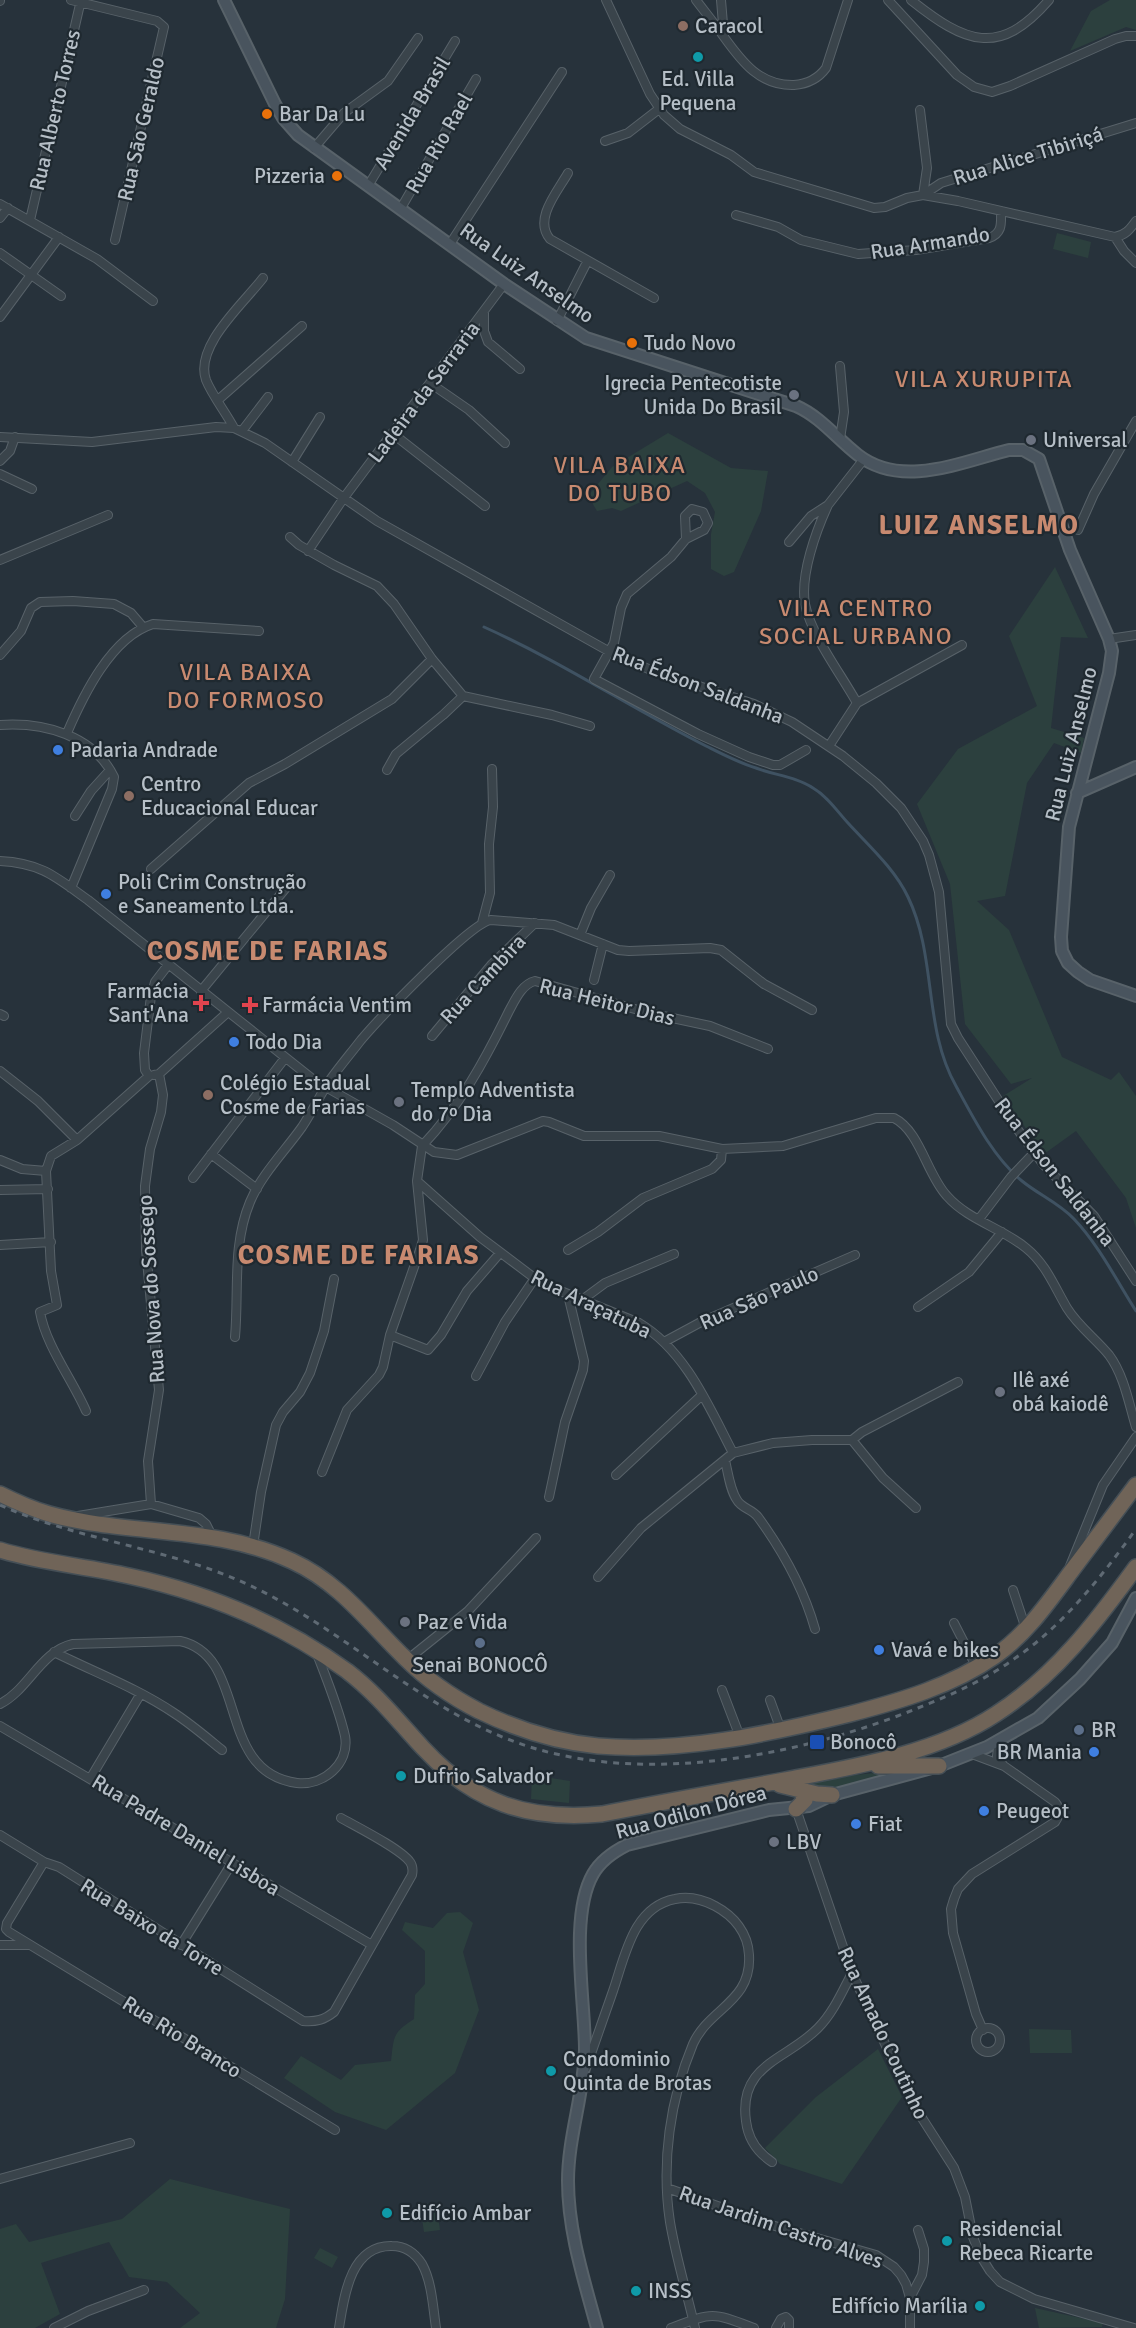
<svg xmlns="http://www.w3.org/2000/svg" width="1136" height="2328" viewBox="0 0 1136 2328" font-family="Signika,sans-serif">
	<rect width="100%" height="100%" fill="#27323b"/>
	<path fill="#2c403e" d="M1110 0H1136V30L1126 27 1070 51 1091 11Z
		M1057 233 1091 242 1088 258 1053 249Z
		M668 433 731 468 768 471 761 511 734 572 724 576 711 569V534L715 512 705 493 687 481 621 511 612 508 597 511 588 496 612 467Z
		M1055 567 1088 638 1061 637 1051 728 1084 738 1081 753 1054 743 1027 783 1005 896 977 901 1009 930 1062 1057 1111 1080 1119 1072 1136 1096V1228L1126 1198 1076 1131 1044 1154 1003 1096 1032 1078 1011 1084 965 1024 950 884 917 804 958 749 1037 706 1009 636Z
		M904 1770 847 1787 823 1792 804 1785 855 1775Z
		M532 1775 570 1781 569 1803 531 1799Z
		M460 1912 473 1923 463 1952 479 2010 455 2073 386 2130 335 2112 284 2078 301 2056 341 2080 355 2065 391 2061C394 2037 392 2033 414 2019L415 1995 425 1984V1951L402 1930 405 1922 433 1928 447 1913Z
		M1029 2029 1071 2030 1072 2053H1030Z
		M878 2049 902 2097 842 2184 780 2164 765 2148 816 2097Z
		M170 2179 290 2209 285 2299 276 2328H180L200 2313 167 2282 129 2277 109 2242 41 2263 60 2314 35 2328H0V2229L16 2224 29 2242 122 2219Z
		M436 2202 440 2230 424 2232 420 2205Z
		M320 2248 338 2257 332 2268 314 2258Z
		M1035 2308 1094 2321 1103 2323 1102 2327 1039 2328Z"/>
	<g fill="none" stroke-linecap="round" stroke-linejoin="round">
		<path stroke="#3f5262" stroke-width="3" d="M484 627C560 661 631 708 706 746 722 754 739 763 756 768 774 775 797 777 813 788 827 796 837 811 848 823 869 846 895 869 908 897 937 957 923 1028 956 1086 974 1119 993 1157 1022 1181 1039 1195 1059 1203 1074 1219 1098 1244 1117 1281 1136 1311"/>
		<defs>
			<path id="street" d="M71 0 157 21 164 27 115 240
				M606 0 650 94 664 115 680 129 731 155 754 172 874 208 885 207 907 198 923 195 958 201 1115 237C1126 235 1130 229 1136 221
				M696 0C705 12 715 24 724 37 742 62 760 86 794 85 807 84 818 79 826 68L848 0
				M721 0 724 36
				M888 0 957 75 974 87 992 92 1010 86 1115 39 1126 36H1136
				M911 0C965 43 999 58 1049 0
				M0 1V0
				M920 110 927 168 923 195
				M605 141 628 133 659 109
				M314 148 344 113 388 81 418 38
				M568 173C558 191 533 219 550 239L654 298
				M368 186 455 41
				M923 195 941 183 1136 123
				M0 204 97 259 153 301
				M401 208 476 79
				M736 215 778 227 801 240 858 254 916 250 989 238C1003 233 1001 223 1001 211
				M0 218 8 208
				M30 220 81 0
				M1115 237 1124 251 1136 263
				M450 244 562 72
				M0 253 61 296
				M484 313V331L488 342 520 369
				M0 317 59 237
				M557 321 587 262
				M840 366 844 412 840 439
				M430 383 469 410 505 443
				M218 400 302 326
				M234 428C226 413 212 395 206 380 194 346 244 303 263 278
				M242 431 268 397
				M392 433 485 506
				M0 437 92 442 216 427 234 428 265 443 377 521 610 652 653 671 754 704 792 722 843 756 876 783 901 808 923 841 929 855 939 892 951 1024 958 1038 1015 1126 1043 1164 1094 1216 1136 1281
				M0 461 10 451 15 437
				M292 462 320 417
				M0 474 32 489
				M828 505C816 531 800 575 805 604 811 635 841 674 857 703
				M1078 530 1094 494 1136 421
				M290 537 299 545 334 565 377 586 394 604 432 659 463 696 552 715 590 726
				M686 539 685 516 692 509 703 512 708 523 704 530 686 539 671 557 627 594 621 608 614 643 594 679 698 734 749 757 773 765H780L806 750
				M789 542 811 516 828 505 864 459
				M308 551 343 499 504 284
				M0 560 108 515
				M1109 639 1136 635
				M0 655 21 631 31 608 40 602 73 601 114 604 131 613 143 627
				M0 725C43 722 94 735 114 777L112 789 71 888
				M67 733C83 696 111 637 153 624L259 631
				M829 746 857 703 962 645
				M387 770 396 754 443 715 463 696
				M75 816 91 791 110 770
				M0 861C41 863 56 877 88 900L315 1081 393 1125 434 1152 457 1155 543 1121 549 1122 584 1136H659L722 1149 783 1146 876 1118H894C920 1131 927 1175 947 1196 968 1220 1002 1228 1026 1248 1046 1264 1054 1286 1067 1308 1078 1326 1096 1339 1109 1355 1124 1375 1129 1404 1136 1427
				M151 869 249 783 285 764 392 699 432 659
				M482 923 490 893 489 844 493 807 492 769
				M580 935 591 908 610 875
				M594 980 603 944
				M201 991 290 883
				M0 1014 4 1016
				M432 1036 492 964 535 923
				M0 1071 38 1101 77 1140
				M154 1075 159 1074 228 1012
				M422 1146C460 1106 485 1060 509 1011 515 1000 522 984 535 981L649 1013 710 1026 768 1049
				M211 1154 257 1189
				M0 1160 22 1169 46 1171
				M193 1178 285 1058
				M417 1181 480 1237 541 1283 639 1323C686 1351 709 1407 733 1453
				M0 1190 48 1189
				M979 1219 1011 1177 1034 1153
				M0 1245 51 1242
				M568 1250 598 1232 643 1198 712 1169 721 1160 722 1149
				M582 1300 605 1283 674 1254
				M918 1307 969 1272 1002 1232
				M390 1335 428 1350 441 1335 467 1291 500 1253
				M235 1337C239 1292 232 1245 250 1202 261 1175 285 1151 302 1127 312 1112 320 1095 330 1080 340 1066 351 1053 361 1040 378 1020 471 922 491 920L554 925 618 950 629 951 710 948 721 950 764 984 812 1010
				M664 1342 701 1322 855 1255
				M476 1376 505 1322 535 1278
				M86 1411C72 1379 46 1346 40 1312L57 1305 51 1271 46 1171 51 1156 77 1140 149 1076 145 1070 144 1053 151 996 155 982 168 965
				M852 1440 862 1432 958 1382
				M852 1440 883 1478 916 1508
				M725 1460C728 1473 730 1490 737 1500 741 1508 752 1509 758 1517 782 1550 804 1590 815 1629
				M322 1472 347 1410 379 1375 383 1367 390 1335 420 1250 423 1240 417 1181 422 1146
				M616 1475 702 1395
				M549 1497 565 1422 583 1370 584 1361 568 1295
				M151 1504 148 1461 159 1390 146 1250 145 1186 150 1149 161 1112 163 1095 159 1074
				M78 1516 151 1504 199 1518 206 1524 213 1538
				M253 1546 261 1492 276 1425 283 1412 300 1392 310 1373 324 1331 334 1279
				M1070 1566 1103 1485 1136 1437
				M598 1577 641 1528 733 1453 773 1443 812 1440H852
				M1013 1590 1026 1629
				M954 1623 977 1668
				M54 1652C94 1672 137 1688 174 1713 191 1724 206 1737 222 1750
				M407 1660 468 1611 536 1538
				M722 1690 740 1737
				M770 1700 781 1730
				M0 1704C28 1690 41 1651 73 1644L180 1641C250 1656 214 1772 297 1783 323 1786 350 1764 345 1736 339 1709 327 1680 317 1654
				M0 1726 372 1945
				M999 1741 997 1756 1003 1765
				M972 1754 1004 1766 1055 1802C1061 1809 1060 1815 1055 1822L972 1874 958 1889 954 1899 951 1909 953 1933 976 2014 983 2030
				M90 1779 140 1695
				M796 1809 852 1973 913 2104 954 2168 965 2197 973 2237 980 2255 990 2271 1000 2282 1034 2299 1134 2328
				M0 1835 44 1862 59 1867 303 2021C316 2022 324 2020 334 2012L412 1875C413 1870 413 1866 410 1862 401 1849 357 1827 341 1818
				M44 1862 7 1923 6 1929 9 1932 335 2130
				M0 1945H28
				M181 1945 232 1863
				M976 2040a12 12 0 1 1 24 0a12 12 0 1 1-24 0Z
				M586 2068C595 2043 604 2017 613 1991 625 1956 633 1907 675 1899 689 1896 702 1899 715 1906 734 1916 748 1933 749 1955 752 2002 709 2008 693 2044 670 2099 661 2163 670 2222 676 2258 687 2293 695 2328
				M772 2162C757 2152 748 2139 746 2121 738 2064 787 2060 818 2028 833 2013 842 1992 852 1973
				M0 2179 130 2143
				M667 2188 768 2224 876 2255 894 2267 901 2275 906 2284 910 2298
				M54 2328 88 2311 144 2290
				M339 2328C344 2297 350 2245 392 2246 405 2246 415 2253 422 2264 432 2282 433 2308 436 2328
				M671 2328C714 2312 711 2312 754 2328
				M776 2328 781 2319 786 2317 789 2320V2328
				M910 2328V2298L922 2275 924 2262V2249L918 2230"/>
			<path id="secondary" d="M224 0 275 104 283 118 298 135 504 284 586 338 796 406C821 417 837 439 858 455 902 489 961 462 1009 450H1023L1039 459 1070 550 1109 639 1112 651 1109 673 1069 827 1061 937 1062 951 1068 963 1078 972 1090 980 1136 996
				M1077 793 1136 767
				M597 2328C584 2280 568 2231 568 2181 568 2137 584 2094 585 2050 585 2001 569 1916 593 1874 601 1860 613 1852 627 1845L769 1810 809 1806 832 1795 939 1766 987 1747 1038 1718 1080 1679 1112 1643 1136 1598"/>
			<path id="highway" d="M0 1494C16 1502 32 1509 49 1514 128 1536 215 1525 292 1561 340 1583 368 1622 405 1658 426 1679 452 1697 479 1711 516 1729 556 1742 598 1746 681 1753 769 1734 850 1714 900 1701 952 1686 995 1656 1027 1634 1050 1600 1073 1569 1094 1541 1115 1513 1136 1485
				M0 1550C42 1563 86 1566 129 1576 208 1593 281 1623 347 1671 377 1694 398 1721 423 1748 474 1803 528 1821 602 1814 663 1802 724 1791 785 1780 854 1767 937 1753 996 1714 1055 1676 1096 1622 1136 1567
				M878 1766H939
				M780 1785 817 1794 832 1795
				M796 1809 805 1800 800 1788"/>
		</defs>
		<use href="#street" stroke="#586269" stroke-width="10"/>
		<use href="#secondary" stroke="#586269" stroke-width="14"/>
		<use href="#highway" stroke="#454f56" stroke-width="18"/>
		<use href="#street" stroke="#3a444b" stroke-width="8"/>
		<use href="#secondary" stroke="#49545e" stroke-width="10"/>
		<use href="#highway" stroke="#706458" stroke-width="15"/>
		<path stroke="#5f6a74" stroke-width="3" stroke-dasharray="6 6" stroke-linecap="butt" d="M0 1505C80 1541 170 1548 249 1585 348 1631 425 1714 530 1747 652 1785 802 1755 918 1708 951 1695 985 1680 1014 1659 1063 1626 1102 1576 1136 1529"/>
	</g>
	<g fill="#8d6e63" stroke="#1f2930" stroke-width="2">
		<circle cx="683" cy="26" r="6"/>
		<circle cx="129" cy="796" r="6"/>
		<circle cx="208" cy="1095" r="6"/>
	</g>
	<g fill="#0f9aa8" stroke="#1f2930" stroke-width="2">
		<circle cx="698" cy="57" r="6"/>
		<circle cx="401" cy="1776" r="6"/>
		<circle cx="551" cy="2071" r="6"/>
		<circle cx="387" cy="2213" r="6"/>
		<circle cx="947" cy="2241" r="6"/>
		<circle cx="636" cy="2291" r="6"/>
		<circle cx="980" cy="2306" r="6"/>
	</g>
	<g fill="#e8710a" stroke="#1f2930" stroke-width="2">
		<circle cx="267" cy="114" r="6"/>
		<circle cx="337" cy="176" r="6"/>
		<circle cx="632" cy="343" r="6"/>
	</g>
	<g fill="#6b7280" stroke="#1f2930" stroke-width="2">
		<circle cx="794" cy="395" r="6"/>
		<circle cx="1031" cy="440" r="6"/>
		<circle cx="399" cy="1102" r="6"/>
		<circle cx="1000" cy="1392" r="6"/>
		<circle cx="405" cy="1622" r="6"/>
		<circle cx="774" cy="1842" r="6"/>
	</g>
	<g fill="#3f7fe0" stroke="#1f2930" stroke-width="2">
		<circle cx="58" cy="750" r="6"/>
		<circle cx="106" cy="894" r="6"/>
		<circle cx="234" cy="1042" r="6"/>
		<circle cx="879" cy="1650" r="6"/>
		<circle cx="1094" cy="1752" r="6"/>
		<circle cx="984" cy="1811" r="6"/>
		<circle cx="856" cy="1824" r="6"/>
	</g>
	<g fill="#e0444e" stroke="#1f2930" stroke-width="2">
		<path d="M198 994h6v6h6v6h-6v6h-6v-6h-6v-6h6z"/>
		<path d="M247 996h6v6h6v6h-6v6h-6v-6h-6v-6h6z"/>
	</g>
	<g fill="#5c6f8a" stroke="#1f2930" stroke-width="2">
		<circle cx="480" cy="1643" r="6"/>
		<circle cx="1079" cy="1730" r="6"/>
	</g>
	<rect fill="#1a4fb4" stroke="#1f2930" stroke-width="2" x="809" y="1734" width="16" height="16" rx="3"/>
	<g text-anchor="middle" stroke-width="4.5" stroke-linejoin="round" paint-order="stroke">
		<g font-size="21" fill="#b6bfc7" stroke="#1f2930" text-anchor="start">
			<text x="695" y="33">Caracol</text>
			<text x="698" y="86" text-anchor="middle">Ed. Villa<tspan x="698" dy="24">Pequena</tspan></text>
			<text x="279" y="121">Bar Da Lu</text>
			<text x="325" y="183" text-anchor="end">Pizzeria</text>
			<text x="644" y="350">Tudo Novo</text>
			<text x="782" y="390" text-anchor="end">Igrecia Pentecotiste<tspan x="782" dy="24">Unida Do Brasil</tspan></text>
			<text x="1043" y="447">Universal</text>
			<text x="70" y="757">Padaria Andrade</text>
			<text x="141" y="791">Centro<tspan x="141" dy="24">Educacional Educar</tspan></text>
			<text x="118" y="889">Poli Crim Construção<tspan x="118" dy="24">e Saneamento Ltda.</tspan></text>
			<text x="189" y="998" text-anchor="end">Farmácia<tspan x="189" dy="24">Sant'Ana</tspan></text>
			<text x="262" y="1012">Farmácia Ventim</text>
			<text x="246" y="1049">Todo Dia</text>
			<text x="220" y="1090">Colégio Estadual<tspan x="220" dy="24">Cosme de Farias</tspan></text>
			<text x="411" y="1097">Templo Adventista<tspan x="411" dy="24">do 7º Dia</tspan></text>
			<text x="1012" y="1387">Ilê axé<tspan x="1012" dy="24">obá kaiodê</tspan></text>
			<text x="417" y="1629">Paz e Vida</text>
			<text x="891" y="1657">Vavá e bikes</text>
			<text x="480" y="1672" text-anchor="middle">Senai BONOCÔ</text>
			<text x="1091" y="1737">BR</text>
			<text x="830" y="1749">Bonocô</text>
			<text x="1082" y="1759" text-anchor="end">BR Mania</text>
			<text x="413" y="1783">Dufrio Salvador</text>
			<text x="996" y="1818">Peugeot</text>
			<text x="868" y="1831">Fiat</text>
			<text x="786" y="1849">LBV</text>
			<text x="563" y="2066">Condominio<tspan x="563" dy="24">Quinta de Brotas</tspan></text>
			<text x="399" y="2220">Edifício Ambar</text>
			<text x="959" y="2236">Residencial<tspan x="959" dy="24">Rebeca Ricarte</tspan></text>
			<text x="648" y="2298">INSS</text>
			<text x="968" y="2313" text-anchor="end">Edifício Marília</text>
		</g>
		<g font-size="21" fill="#b6bfc7" stroke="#1f2930">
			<text transform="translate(55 110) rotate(-77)" y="7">Rua Alberto Torres</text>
			<text transform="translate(412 113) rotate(-59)" y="7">Avenida Brasil</text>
			<text transform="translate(141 129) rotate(-77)" y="7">Rua Sāo Geraldo</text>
			<text transform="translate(439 143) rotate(-60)" y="7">Rua Rio Rael</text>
			<text transform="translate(1028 156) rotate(-17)" y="7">Rua Alice Tibiriçá</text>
			<text transform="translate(930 243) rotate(-9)" y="7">Rua Armando</text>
			<text transform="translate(527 273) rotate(35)" y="7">Rua Luiz Anselmo</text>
			<text transform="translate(424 392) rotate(-53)" y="7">Ladeira da Serraria</text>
			<text transform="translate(698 685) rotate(21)" y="7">Rua Édson Saldanha</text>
			<text transform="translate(1071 744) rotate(-76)" y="7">Rua Luiz Anselmo</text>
			<text transform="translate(483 979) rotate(-47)" y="7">Rua Cambira</text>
			<text transform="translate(607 1002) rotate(14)" y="7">Rua Heitor Dias</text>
			<text transform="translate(1055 1172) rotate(52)" y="7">Rua Édson Saldanha</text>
			<text transform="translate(151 1289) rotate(-94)" y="7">Rua Nova do Sossego</text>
			<text transform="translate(759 1298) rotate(-24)" y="7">Rua São Paulo</text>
			<text transform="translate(591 1304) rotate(26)" y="7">Rua Araçatuba</text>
			<text transform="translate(691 1812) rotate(-15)" y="7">Rua Odilon Dórea</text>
			<text transform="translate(186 1835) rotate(31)" y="7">Rua Padre Daniel Lisboa</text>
			<text transform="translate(152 1927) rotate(32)" y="7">Rua Baixo da Torre</text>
			<text transform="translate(883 2033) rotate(65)" y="7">Rua Amado Coutinho</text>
			<text transform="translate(182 2037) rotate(32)" y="7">Rua Rio Branco</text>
			<text transform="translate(781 2227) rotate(19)" y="7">Rua Jardim Castro Alves</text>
		</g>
		<g font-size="24" letter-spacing="1.5" fill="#c88a70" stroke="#1f2930">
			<text x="984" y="387">VILA XURUPITA</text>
			<text x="620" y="473">VILA BAIXA<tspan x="620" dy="28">DO TUBO</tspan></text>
			<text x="856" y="616">VILA CENTRO<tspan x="856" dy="28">SOCIAL URBANO</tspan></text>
			<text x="246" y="680">VILA BAIXA<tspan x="246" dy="28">DO FORMOSO</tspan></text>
		</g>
		<g font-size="27" font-weight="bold" letter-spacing="1.5" fill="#c88a70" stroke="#1f2930">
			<text x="979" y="534">LUIZ ANSELMO</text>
			<text x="268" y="960">COSME DE FARIAS</text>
			<text x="359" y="1264">COSME DE FARIAS</text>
		</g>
	</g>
</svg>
